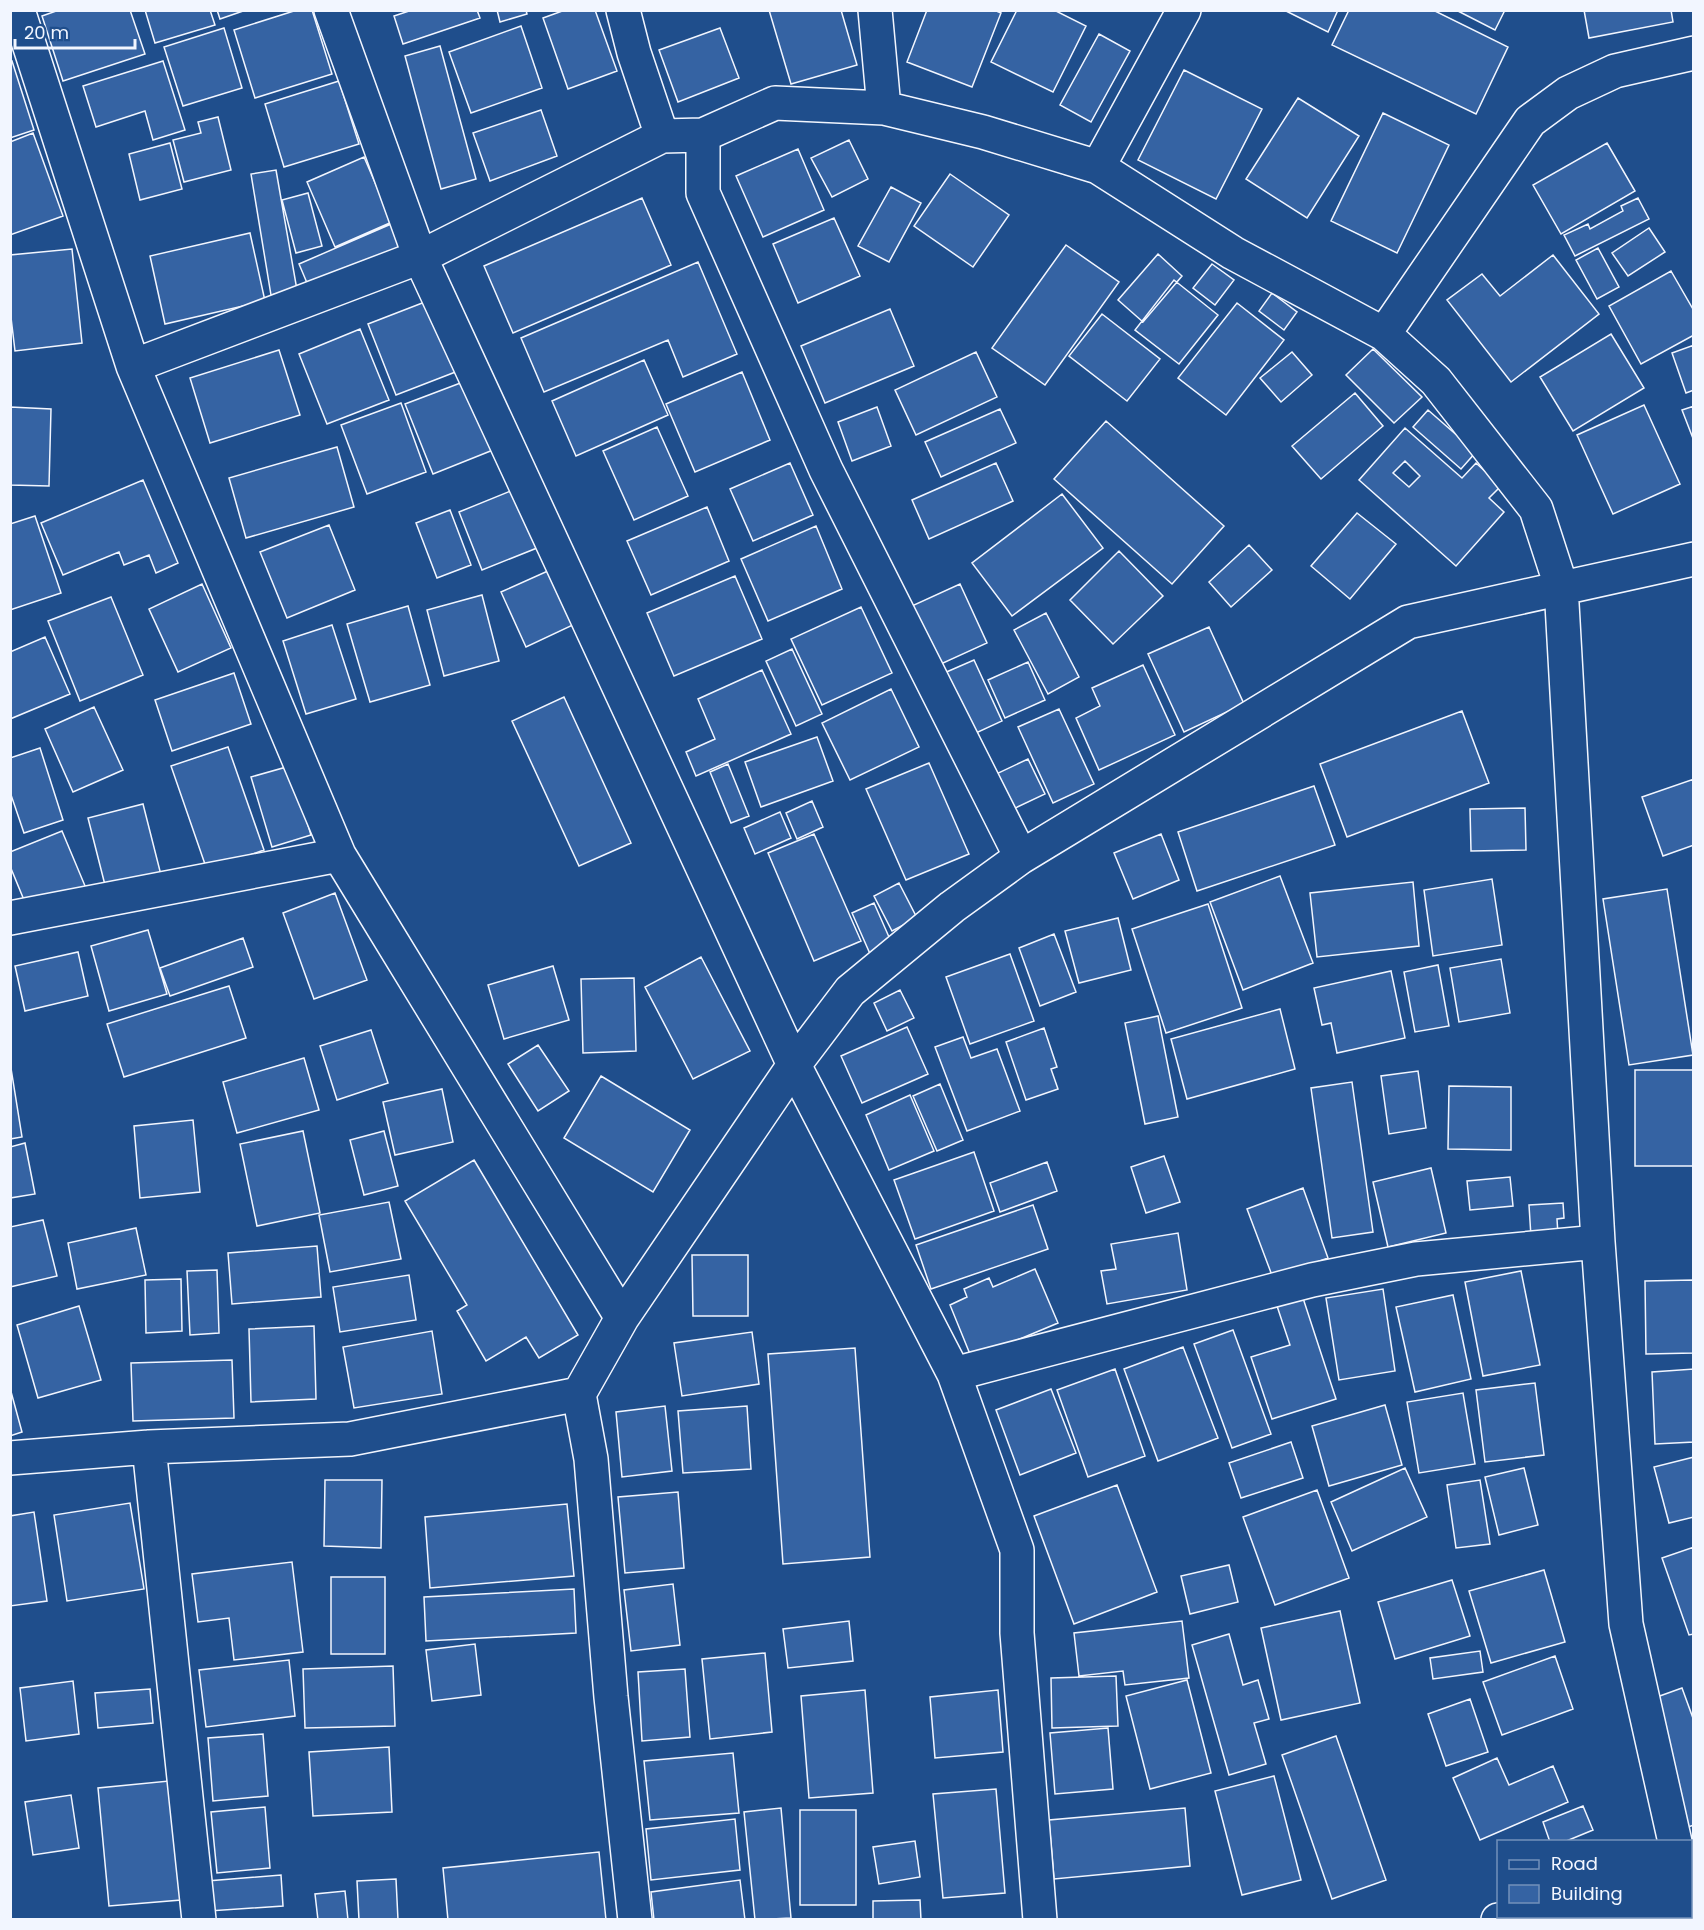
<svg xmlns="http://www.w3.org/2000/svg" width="1704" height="1930" viewBox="0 0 1704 1930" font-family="Poppins,sans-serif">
	<rect width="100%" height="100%" fill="#1f4e8c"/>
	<path fill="#3563a3" stroke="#f2f6ff" stroke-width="1.5" fill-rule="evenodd" d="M59 10H130L145 54 63 81 42 16Z
		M145 10H210L215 25 155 43Z
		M217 10H246L220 19Z
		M297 10H312L332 74 255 98 234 30Z
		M412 10H477L480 18 403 44 394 16Z
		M497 10H526L527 14 500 22Z
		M565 10H595L617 71 568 89 543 18Z
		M769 10H841L857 65 791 84Z
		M927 10H994L1001 13 972 87 907 62Z
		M1017 10H1054L1086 26 1053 92 991 62Z
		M1284 10H1338L1328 32Z
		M1349 10H1433L1508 47 1476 114 1332 45Z
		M1456 10H1505L1495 30Z
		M1584 10H1671L1673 22 1589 38Z
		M521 26 542 88 471 113 449 52Z
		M224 28 242 88 183 106 164 47Z
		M720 28 739 78 678 102 659 50Z
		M1099 34 1130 51 1091 122 1060 105Z
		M440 46 476 179 441 189 405 56Z
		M12 61 34 130 10 138V62Z
		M163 61 185 130 153 140 145 111 96 127 83 86Z
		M1184 70 1262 109 1216 199 1138 160Z
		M339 81 359 144 284 167 265 104Z
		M1298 98 1359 136 1307 218 1246 179Z
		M541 110 557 156 490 181 473 133Z
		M1383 113 1449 145 1397 253 1331 221Z
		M218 117 231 170 184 182 173 140 201 133 198 122Z
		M33 133 63 216 10 235V142Z
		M849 140 868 179 832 197 811 158Z
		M170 143 182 189 140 200 129 154Z
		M1607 143 1635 191 1561 234 1533 185Z
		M798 149 824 210 763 237 736 176Z
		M364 157 392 222 335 247 307 182Z
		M276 170 297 290 271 295 251 174Z
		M950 174 1009 215 973 267 914 226Z
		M891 187 921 203 889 262 858 246Z
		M308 193 322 246 296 253 282 200Z
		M642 198 671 265 513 333 484 266Z
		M1638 198 1649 219 1575 256 1564 235 1588 224 1590 229 1623 211 1621 206Z
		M834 218 860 276 798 303 773 244Z
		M398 221 409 247 310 290 299 264Z
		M1649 228 1665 252 1628 276 1612 253Z
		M250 233 265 301 165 324 150 256Z
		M1066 245 1119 282 1045 385 992 348Z
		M1598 248 1619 287 1597 299 1576 260Z
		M72 249 82 343 15 351 10 309V255Z
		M1158 254 1182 276 1143 322 1118 300Z
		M1553 255 1599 314 1511 382 1447 300 1482 274 1500 296Z
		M698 262 737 354 683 377 668 340 544 392 521 338Z
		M1212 264 1234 280 1215 305 1193 288Z
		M1671 271 1694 311V335L1641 364 1609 306Z
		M1174 280 1218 315 1179 364 1135 330Z
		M1272 293 1297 312 1284 330 1259 311Z
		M430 300 458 371 396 395 368 324Z
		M1237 303 1284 340 1226 415 1178 378Z
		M890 309 914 366 825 403 801 346Z
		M1102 314 1160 359 1127 401 1069 356Z
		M360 329 389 400 327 424 299 354Z
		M1611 334 1644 388 1573 431 1540 377Z
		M1694 345V390L1686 393 1672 353Z
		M1373 349 1422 397 1394 423 1346 375Z
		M279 350 300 415 210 443 190 378Z
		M976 352 997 397 916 435 895 390Z
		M1292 352 1312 375 1281 402 1260 378Z
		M644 360 668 415 576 456 552 401Z
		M742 372 770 440 695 472 666 404Z
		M471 379 498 448 433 474 405 404Z
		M1355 393 1383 426 1321 479 1292 446Z
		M401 403 426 472 367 494 341 425Z
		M1644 405 1680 484 1613 514 1577 435Z
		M1694 406V441L1682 410Z
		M10 407 51 409 49 486 10 485Z
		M877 407 891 446 852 461 838 422Z
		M1000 409 1016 443 941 477 925 442Z
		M1428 410 1476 452 1461 469 1413 427Z
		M1106 421 1224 526 1172 584 1054 479Z
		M657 427 688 496 634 520 603 451Z
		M1405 428 1462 478 1476 463 1501 486 1489 498 1504 512 1456 566 1359 480ZM1405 461 1420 476 1409 487 1393 473Z
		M337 447 354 507 246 538 229 478Z
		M790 463 813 515 753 541 730 489Z
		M996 463 1013 501 929 539 912 500Z
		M143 480 178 563 156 573 149 555 124 565 119 552 63 575 41 523Z
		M513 490 537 548 482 570 459 512Z
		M1062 494 1103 548 1012 616 972 563Z
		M707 507 729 561 651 595 627 541Z
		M450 510 471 565 437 578 416 523Z
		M1357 513 1396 544 1350 599 1311 566Z
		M35 516 61 593 10 610V524Z
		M329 525 355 590 287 618 260 552Z
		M816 526 842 589 768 621 741 559Z
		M1249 545 1272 570 1231 607 1209 582Z
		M1119 551 1163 596 1113 644 1070 600Z
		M550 570 575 624 526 647 501 592Z
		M735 576 762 639 674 676 647 613Z
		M202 584 231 648 178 672 149 609Z
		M960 584 987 643 919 674 892 615Z
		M482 595 499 661 444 676 427 610Z
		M111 597 143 675 80 701 48 621Z
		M408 606 430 685 370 702 347 624Z
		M861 607 892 673 822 705 791 639Z
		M1046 613 1079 677 1048 694 1014 630Z
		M332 625 356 699 306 714 283 641Z
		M1209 627 1244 704 1184 732 1148 654Z
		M45 637 70 694 10 719V652Z
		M792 649 822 714 796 726 766 661Z
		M974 660 1002 721 963 739 935 677Z
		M1028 662 1045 700 1005 718 988 680Z
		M1143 665 1175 735 1099 770 1076 718 1100 706 1092 688Z
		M762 670 791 734 696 776 686 752 715 739 698 699Z
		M234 673 251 724 172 751 155 700Z
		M891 689 919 747 850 780 822 723Z
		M564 697 631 843 579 866 512 721Z
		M94 707 123 770 73 792 45 729Z
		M1059 709 1094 784 1053 803 1018 727Z
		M1462 711 1489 783 1347 837 1320 764Z
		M817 737 833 781 761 807 745 762Z
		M228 747 264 850 207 870 171 766Z
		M40 748 63 820 24 833 10 792V758Z
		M1028 759 1045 794 994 818 977 783Z
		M929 763 969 854 906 880 866 789Z
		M728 764 749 816 731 823 710 772Z
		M290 766 311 835 272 847 251 777Z
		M1694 779V845L1663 856 1642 797Z
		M1314 786 1335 845 1197 891 1178 832Z
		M812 801 823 827 797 839 786 813Z
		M143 804 161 875 106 889 88 818Z
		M1525 808 1526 850 1471 851 1470 809Z
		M780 812 791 838 755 854 744 828Z
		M62 831 88 893 31 917 10 866V852Z
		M814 834 861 941 814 961 768 853Z
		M1161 834 1179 880 1133 899 1114 853Z
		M1280 876 1313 963 1243 990 1210 902Z
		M1492 879 1502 945 1433 956 1424 890Z
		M1413 882 1419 946 1317 957 1310 893Z
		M899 883 917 918 892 931 874 896Z
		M1667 889 1693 1055 1629 1065 1603 899Z
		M335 893 367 980 314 999 283 913Z
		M874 903 893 946 871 956 852 913Z
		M1208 904 1242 1008 1166 1033 1132 929Z
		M1118 918 1131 970 1079 983 1065 931Z
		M148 930 167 994 109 1011 91 946Z
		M1054 934 1076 992 1040 1006 1019 948Z
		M243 938 253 967 170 996 160 968Z
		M78 952 88 996 25 1011 15 966Z
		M1010 954 1034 1021 970 1044 946 977Z
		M701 957 750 1051 693 1079 645 987Z
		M1501 959 1510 1013 1459 1022 1450 968Z
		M1438 965 1449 1026 1415 1032 1404 972Z
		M553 966 569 1020 504 1039 488 985Z
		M1391 971 1405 1038 1337 1053 1331 1023 1322 1025 1314 988Z
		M634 978 636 1051 583 1053 581 979Z
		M229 986 246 1038 124 1077 107 1024Z
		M900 990 914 1018 887 1031 874 1003Z
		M1280 1009 1295 1069 1187 1099 1171 1039Z
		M1158 1016 1178 1117 1145 1124 1125 1023Z
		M907 1027 928 1074 862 1103 841 1056Z
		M1044 1028 1057 1067 1051 1069 1058 1089 1026 1100 1006 1042Z
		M371 1030 388 1083 337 1100 320 1046Z
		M963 1037 971 1058 997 1049 1020 1111 967 1131 935 1047Z
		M538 1045 569 1091 538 1111 508 1064Z
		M304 1058 319 1110 237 1133 223 1082Z
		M10 1062 22 1137 10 1139Z
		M1635 1070H1694V1166H1635Z
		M1418 1071 1426 1128 1389 1134 1381 1076Z
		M601 1076 690 1130 653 1192 564 1138Z
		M1352 1082 1373 1232 1332 1238 1311 1088Z
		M940 1084 963 1140 937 1151 913 1096Z
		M1449 1086 1511 1087V1150L1448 1149Z
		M442 1089 453 1142 395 1155 383 1102Z
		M910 1095 934 1151 889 1170 866 1115Z
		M193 1120 200 1192 140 1198 134 1126Z
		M303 1131 320 1213 257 1226 240 1144Z
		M384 1131 398 1186 364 1195 350 1140Z
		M25 1143 35 1194 10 1198V1147Z
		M974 1152 994 1211 915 1239 894 1180Z
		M1164 1156 1180 1202 1146 1213 1131 1167Z
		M474 1160 578 1335 539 1358 526 1337 486 1361 457 1311 467 1305 405 1201Z
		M1047 1162 1057 1191 1000 1212 990 1183Z
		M1431 1168 1446 1233 1388 1247 1373 1182Z
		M1510 1177 1513 1206 1470 1210 1467 1181Z
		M1303 1188 1328 1258 1273 1278 1247 1209Z
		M389 1202 401 1259 330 1272 319 1215Z
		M1563 1203 1564 1218 1557 1219 1558 1235 1531 1237 1529 1205Z
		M1033 1205 1048 1249 931 1289 916 1245Z
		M43 1220 57 1276 10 1287V1227Z
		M136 1228 146 1275 77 1289 68 1243Z
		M1178 1233 1187 1290 1107 1304 1101 1271 1116 1269 1111 1244Z
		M317 1246 321 1297 232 1304 228 1253Z
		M692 1255H748V1316H693Z
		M1035 1269 1058 1323 972 1359 950 1305 967 1297 964 1289 989 1278 993 1287Z
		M217 1270 219 1333 190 1335 187 1271Z
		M1521 1271 1540 1365 1483 1376 1465 1282Z
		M409 1275 416 1320 340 1332 333 1287Z
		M181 1279 182 1331 146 1333 145 1280Z
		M1694 1280V1353L1646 1354 1645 1281Z
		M1383 1289 1395 1371 1339 1380 1326 1298Z
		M1302 1295 1336 1399 1272 1419 1251 1357 1290 1345 1276 1303Z
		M1453 1295 1471 1379 1415 1392 1396 1307Z
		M79 1306 101 1380 38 1398 17 1325Z
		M314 1326 316 1399 251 1402 249 1329Z
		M1233 1330 1271 1434 1232 1448 1194 1344Z
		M432 1331 442 1394 354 1408 343 1347Z
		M752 1332 759 1384 682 1396 674 1343Z
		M1183 1347 1218 1438 1158 1461 1124 1369Z
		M855 1348 870 1557 783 1564 768 1354Z
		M232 1360 234 1418 133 1421 131 1363Z
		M1115 1369 1145 1456 1088 1477 1057 1390Z
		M1694 1369V1442L1655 1444 1652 1372Z
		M1535 1383 1544 1455 1485 1462 1476 1390Z
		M10 1388 22 1432 10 1436Z
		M1051 1389 1076 1453 1020 1475 996 1410Z
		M1463 1393 1475 1464 1419 1473 1407 1402Z
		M1385 1405 1402 1465 1329 1486 1312 1426Z
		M665 1406 672 1471 622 1477 616 1412Z
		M747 1406 751 1469 683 1473 678 1411Z
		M1291 1442 1303 1478 1241 1498 1229 1463Z
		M1694 1457V1517L1669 1523 1654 1467Z
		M1405 1468 1427 1517 1352 1551 1331 1502Z
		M1524 1468 1538 1525 1499 1535 1485 1477Z
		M325 1480H382L381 1548 324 1546Z
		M1480 1480 1490 1544 1456 1548 1447 1485Z
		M1117 1485 1157 1592 1074 1624 1034 1516Z
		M1317 1490 1349 1578 1275 1605 1243 1517Z
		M678 1492 684 1568 625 1573 618 1497Z
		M130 1503 144 1589 67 1601 54 1515Z
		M567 1504 574 1576 430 1588 425 1517Z
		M34 1512 47 1601 10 1606V1516Z
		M1694 1547V1634L1689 1635 1662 1558Z
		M292 1562 303 1652 234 1660 229 1618 198 1622 192 1574Z
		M1229 1565 1238 1602 1190 1614 1181 1576Z
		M1544 1570 1565 1642 1491 1663 1469 1591Z
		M331 1577H385V1654H331Z
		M1452 1580 1470 1636 1395 1659 1378 1602Z
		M673 1584 680 1645 631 1651 624 1590Z
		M574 1589 576 1633 426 1641 424 1597Z
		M1340 1611 1360 1703 1281 1720 1261 1628Z
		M849 1621 853 1661 788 1668 783 1629Z
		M1182 1621 1189 1678 1125 1685 1123 1671 1079 1676 1074 1633Z
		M1229 1634 1243 1685 1258 1680 1269 1719 1254 1723 1266 1764 1229 1775 1192 1645Z
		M475 1644 481 1695 432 1701 426 1650Z
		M1480 1651 1483 1672 1433 1679 1430 1658Z
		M765 1653 772 1732 710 1739 702 1659Z
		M1555 1656 1573 1709 1502 1735 1483 1682Z
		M289 1660 295 1716 206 1727 199 1670Z
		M393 1666 395 1726 305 1728 303 1669Z
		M685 1669 690 1737 642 1741 638 1672Z
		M1116 1676 1118 1726 1052 1728 1051 1678Z
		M1187 1680 1211 1773 1150 1789 1126 1696Z
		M73 1681 79 1734 26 1741 20 1688Z
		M1682 1688 1694 1721V1825L1688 1827 1643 1702Z
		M150 1689 153 1723 98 1728 95 1693Z
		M865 1690 873 1793 809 1798 801 1696Z
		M998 1690 1003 1752 935 1758 930 1697Z
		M1470 1699 1488 1752 1446 1766 1428 1714Z
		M1108 1728 1113 1789 1055 1794 1050 1733Z
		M263 1734 268 1796 213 1801 208 1738Z
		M1336 1736 1386 1880 1332 1899 1282 1755Z
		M389 1747 392 1812 313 1816 309 1752Z
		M733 1753 739 1813 650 1820 644 1761Z
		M1497 1758 1509 1785 1553 1766 1568 1802 1480 1840 1453 1778Z
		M1274 1776 1301 1880 1242 1895 1215 1791Z
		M169 1781 181 1900 109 1906 98 1788Z
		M996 1789 1005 1893 943 1898 933 1794Z
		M71 1795 79 1848 33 1855 25 1802Z
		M1583 1806 1593 1830 1564 1842H1550L1543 1822Z
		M265 1807 270 1868 217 1873 211 1812Z
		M781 1808 791 1918 755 1920 744 1812Z
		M1185 1808 1190 1866 1054 1879 1049 1820Z
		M800 1810H856V1905H800Z
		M735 1819 740 1870 651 1880 646 1829Z
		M915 1841 920 1877 879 1884 873 1847Z
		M599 1852 606 1920H448L443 1868Z
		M281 1875 283 1906 209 1911 207 1881Z
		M396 1879 398 1920H359L357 1881Z
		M740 1880 745 1920H654L651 1892Z
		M345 1891 348 1920H318L315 1894Z
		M920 1900 921 1920H873V1901Z"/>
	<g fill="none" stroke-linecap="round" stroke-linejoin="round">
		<defs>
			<path id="minor" d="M18 10 133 366 339 855 622 1318
				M331 10 420 257 794 1065 954 1374 1017 1550V1633L1040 1920
				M623 10 634 53 662 136
				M875 10 884 108
				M703 135V193L826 470 1021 857
				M1098 167 1184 10
				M1384 334 1530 121 1568 93 1615 71 1694 53
				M133 366 420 257 662 136 703 135 775 103 884 108 983 132 1098 167 1233 253 1384 334 1436 381 1536 509 1561 586 1598 1242 1626 1624 1675 1842
				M10 918 339 855
				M954 1374 1312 1280 1416 1259 1598 1242
				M579 1394 591 1459 611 1697 635 1920
				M149 1447 199 1920
				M10 1458 149 1447 350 1439 579 1394 622 1318 794 1065 850 991 952 907 1021 857 1408 622 1694 559
				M1688 1916V1920"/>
			<path id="major" d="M1690 1897H1694
				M1498 1920 1524 1916"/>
		</defs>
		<use href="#minor" stroke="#f2f6ff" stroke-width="36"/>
		<use href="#major" stroke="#f2f6ff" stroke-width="36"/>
		<use href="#minor" stroke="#1f4e8c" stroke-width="33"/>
		<use href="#major" stroke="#1f4e8c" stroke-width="33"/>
	</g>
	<rect width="1704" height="1930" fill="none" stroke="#f2f6ff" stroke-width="24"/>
	<rect x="1497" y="1840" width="195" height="78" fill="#1f4e8c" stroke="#7391ba" stroke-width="1.5"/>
	<rect x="1509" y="1860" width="30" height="9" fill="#1f4e8c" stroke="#7391ba" stroke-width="1.5"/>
	<text x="1551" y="1870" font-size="18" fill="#f2f6ff">Road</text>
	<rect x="1509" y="1885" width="30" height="18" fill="#3563a3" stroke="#7391ba" stroke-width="1.5"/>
	<text x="1551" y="1900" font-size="18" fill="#f2f6ff">Building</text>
	<path d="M15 39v9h120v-9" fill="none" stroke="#f2f6ff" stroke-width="3"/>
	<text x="24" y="39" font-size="18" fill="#f2f6ff" stroke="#1f4e8c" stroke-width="4.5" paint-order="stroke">20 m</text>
</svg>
